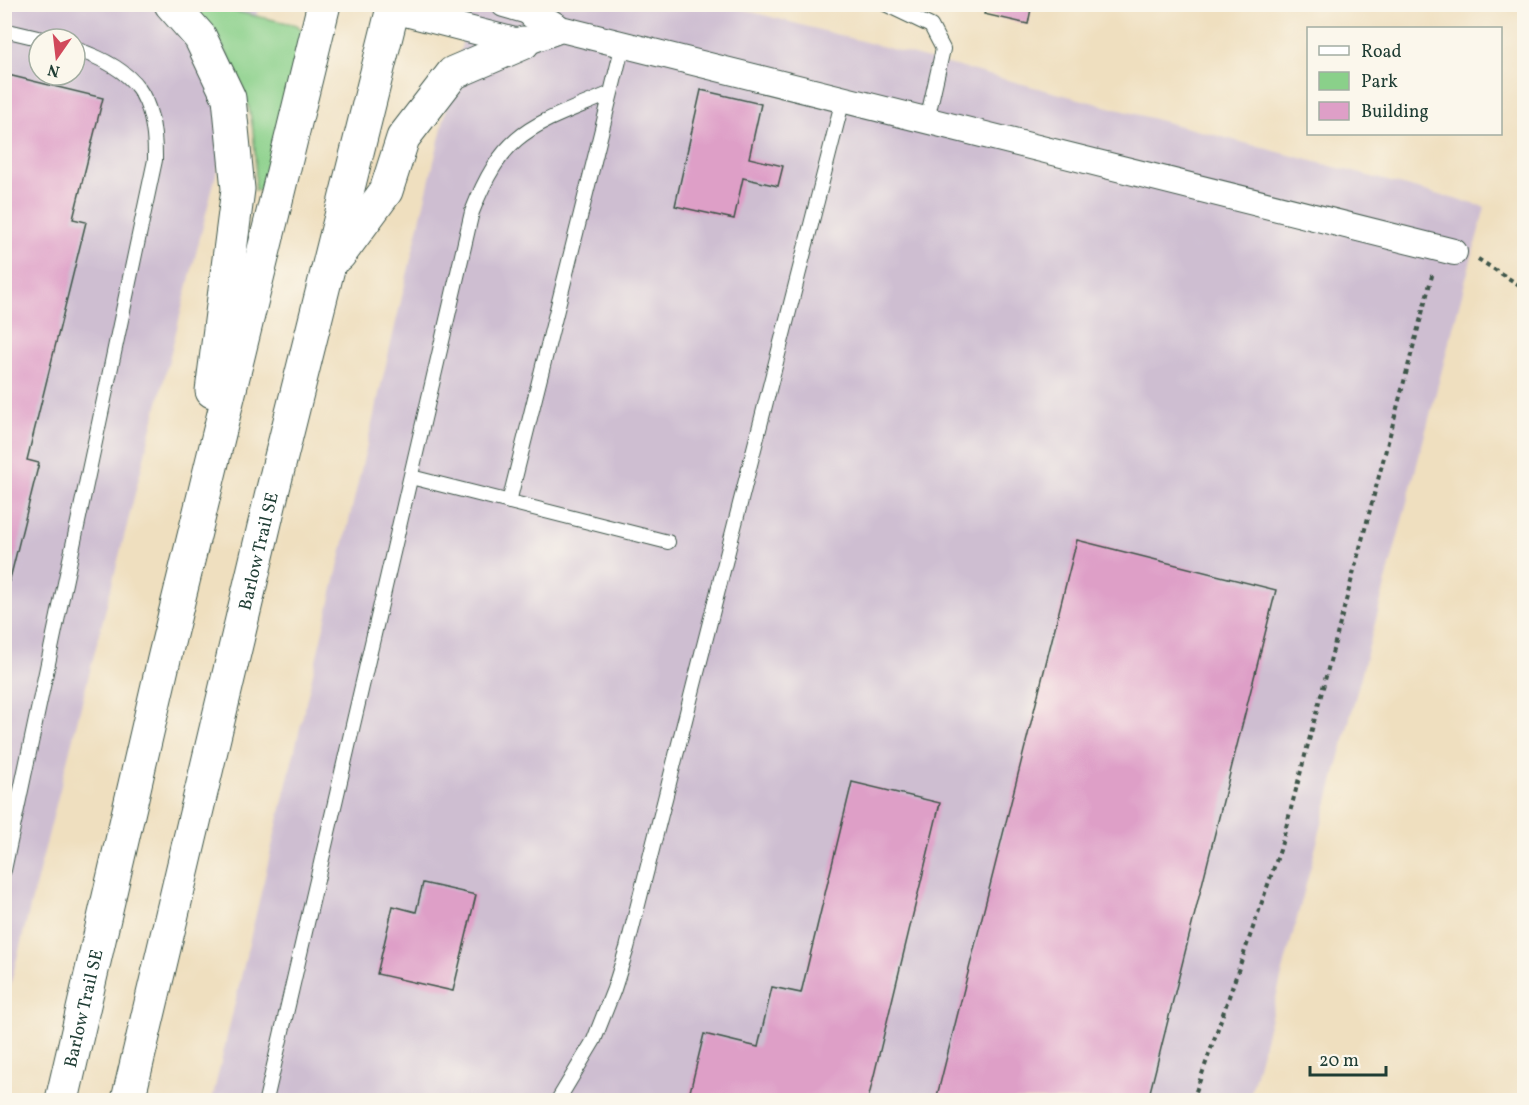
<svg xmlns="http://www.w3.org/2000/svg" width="1529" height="1105" viewBox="0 0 1529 1105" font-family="Vollkorn,serif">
	<rect width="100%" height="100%" fill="#fbf7ec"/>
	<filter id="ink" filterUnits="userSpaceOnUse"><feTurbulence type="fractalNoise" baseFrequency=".0167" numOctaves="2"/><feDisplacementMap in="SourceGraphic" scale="12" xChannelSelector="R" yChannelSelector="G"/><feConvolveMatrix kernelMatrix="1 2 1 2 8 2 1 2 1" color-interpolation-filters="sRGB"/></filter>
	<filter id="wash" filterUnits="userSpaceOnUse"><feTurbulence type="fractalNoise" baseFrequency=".008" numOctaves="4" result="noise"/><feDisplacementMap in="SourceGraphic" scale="24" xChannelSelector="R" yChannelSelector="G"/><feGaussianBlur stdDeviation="1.35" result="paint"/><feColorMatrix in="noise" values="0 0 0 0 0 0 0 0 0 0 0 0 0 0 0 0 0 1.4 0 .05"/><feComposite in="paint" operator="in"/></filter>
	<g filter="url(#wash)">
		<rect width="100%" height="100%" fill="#efdfbf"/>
		<path fill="#cebed1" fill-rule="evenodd" d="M5 5H259L10 986 5 988ZM39 39H75V75H39Z
			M471 5H726L1485 207 1249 1100H212Z"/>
		<path fill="#8ad08a" stroke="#54865f" stroke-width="1.5" d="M191 5H205L297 25 306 34 267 192 255 190C259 113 242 62 191 5Z"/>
		<g id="blocks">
			<path fill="#de9fc7" d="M976 4H1032L1028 24 984 14 986 8Z
				M4 74 103 98 73 219 86 222 27 460 39 463 5 599Z
				M701 90 761 104 749 158 783 166 778 186 743 178 734 219 675 206Z
				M1077 540 1276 590 1148 1100H936Z
				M852 782 940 803 868 1100H688L704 1034 758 1047 772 987 801 993Z
				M423 883 476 895 453 991 377 974 393 906 416 912Z"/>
		</g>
	</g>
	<g filter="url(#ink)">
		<use href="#blocks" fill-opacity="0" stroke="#3e5549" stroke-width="1.5"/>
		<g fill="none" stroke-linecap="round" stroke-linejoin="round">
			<defs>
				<path id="lane" d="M885 4 931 26 943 49 927 120
					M4 30 42 39
					M411 477 668 542
					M509 502 611 93
					M4 870 155 160C156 96 136 69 75 49
					M266 1100 472 212C505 127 534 126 611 93L623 44
					M558 1100 594 1040 614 989 627 948 843 99"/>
				<path id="street" d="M504 4 535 13 561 29 1454 252
					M393 10 523 43 561 29"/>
				<g id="primary">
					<path d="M171 4 200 37 229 98 238 189 212 391"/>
					<path d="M527 4 535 13"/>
					<path d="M339 255 386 191 403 138 453 73 523 43"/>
					<path id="s1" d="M62 1100 164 659 324 4"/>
					<path id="s2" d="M128 1100 272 493 394 4"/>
				</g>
			</defs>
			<use href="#lane" stroke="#3e5549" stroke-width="16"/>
			<use href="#street" stroke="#3e5549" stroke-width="28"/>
			<use href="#primary" stroke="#3e5549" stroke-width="35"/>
			<path stroke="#3e5549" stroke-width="4" stroke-dasharray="4.5 4.5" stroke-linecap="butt" d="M1478 259 1524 288
				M1193 1100 1280 850 1433 272"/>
			<use href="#lane" stroke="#fff" stroke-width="14"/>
			<use href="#street" stroke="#fff" stroke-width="26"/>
			<use href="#primary" stroke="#fff" stroke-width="33"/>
		</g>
	</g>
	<g text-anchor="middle" stroke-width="5" stroke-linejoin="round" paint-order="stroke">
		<g font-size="18" fill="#1f3d34" stroke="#fbf7ec">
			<text dy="6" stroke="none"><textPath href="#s2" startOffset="564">Barlow Trail SE</textPath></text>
			<text dy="6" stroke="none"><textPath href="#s1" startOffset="94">Barlow Trail SE</textPath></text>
		</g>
	</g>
	<rect width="1529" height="1105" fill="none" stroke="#fbf7ec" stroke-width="24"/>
	<rect x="1307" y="27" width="195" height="108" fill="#fbf7ec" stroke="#a3ada2" stroke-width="1.5"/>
	<rect x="1319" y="46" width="30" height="9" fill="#ffffff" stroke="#a3ada2" stroke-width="1.5"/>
	<text x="1361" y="57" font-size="18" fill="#1f3d34">Road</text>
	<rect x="1319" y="72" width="30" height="18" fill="#8ad08a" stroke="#a3ada2" stroke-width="1.5"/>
	<text x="1361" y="87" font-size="18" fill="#1f3d34">Park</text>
	<rect x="1319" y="102" width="30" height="18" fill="#de9fc7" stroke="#a3ada2" stroke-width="1.5"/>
	<text x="1361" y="117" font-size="18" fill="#1f3d34">Building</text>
	<g transform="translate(57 57) rotate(194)"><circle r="28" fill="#fbf7ec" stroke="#a3ada2" stroke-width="1.5"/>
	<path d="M0-4.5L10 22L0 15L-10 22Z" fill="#d1495b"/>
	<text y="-9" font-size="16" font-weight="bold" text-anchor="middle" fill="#1f3d34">N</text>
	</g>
	<path d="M1310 1066v9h76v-9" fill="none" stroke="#1f3d34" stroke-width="3"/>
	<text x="1319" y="1066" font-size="18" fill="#1f3d34" stroke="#fbf7ec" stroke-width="4.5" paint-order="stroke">20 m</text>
</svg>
